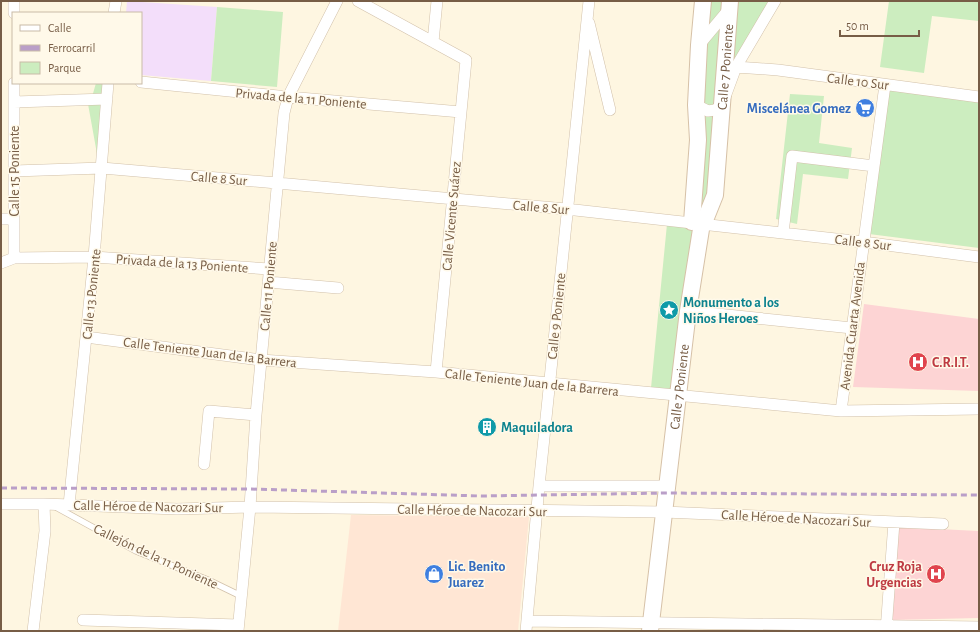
<svg xmlns="http://www.w3.org/2000/svg" width="980" height="632" viewBox="0 0 980 632" font-family="'Alegreya Sans',sans-serif">
	<rect width="100%" height="100%" fill="#fef6e1"/>
	<path fill="#ffe6d4" d="M351 515 529 517 518 631H338Z"/>
	<path fill="#f3defa" d="M127 1 217 7 211 81 141 75V13H126Z"/>
	<path fill="#fdd4d4" d="M864 304 979 319V391L853 387Z
		M897 527 979 531V618L890 620Z"/>
	<path fill="#ccedbf" d="M703 1H729L710 203 694 216Z
		M739 1H774L734 64 728 27Z
		M889 1H979V21L932 16 924 73 880 67Z
		M217 7 283 12 277 87 211 81Z
		M96 83H105L99 165 88 104 92 97Z
		M888 90 979 102V248L869 234Z
		M790 94 824 96 819 143 852 148 848 179 803 174 797 224 776 219Z
		M667 224 698 225 677 391 651 388Z"/>
	<g fill="none" stroke-linecap="round" stroke-linejoin="round">
		<defs>
			<path id="service" d="M54 506 136 551 208 580 241 596"/>
			<path id="minor" d="M14 1V13
				M358 1 466 60 436 372
				M114 13 116 1
				M589 23 610 110
				M433 42 437 1
				M699 45 730 8
				M736 67 778 70 979 97
				M141 82 288 97 461 112
				M14 83V258
				M14 102 107 99
				M696 105 708 111 715 110 722 105 736 67 775 1
				M14 171 102 168 277 183 566 209 863 242 979 257
				M1 219H14
				M783 233 792 156 874 166
				M1 263 14 258 94 257 269 269
				M268 282 338 288
				M688 311 852 328
				M86 337 261 360 436 372 841 411 979 409
				M841 411 885 85
				M204 464 209 411 256 415
				M539 486H667
				M1 504H44L177 509 250 507 664 512 943 524
				M69 505 94 257 108 83
				M83 620 238 625
				M527 621 979 627
				M33 631 45 531 44 504
				M238 631 250 507 256 415 284 113 288 97 337 1
				M526 631 539 486 589 1
				M886 631 894 522"/>
			<g id="secondary">
				<path d="M692 222 698 140 696 105 699 45 703 1"/>
				<path id="s1" d="M650 631 688 311 702 223 705 220 715 195 730 1"/>
			</g>
		</defs>
		<use href="#service" stroke="#d2c1aa" stroke-width="7"/>
		<use href="#minor" stroke="#d2c1aa" stroke-width="12"/>
		<use href="#secondary" stroke="#d6c1a7" stroke-width="18"/>
		<use href="#service" stroke="#fff" stroke-width="5.5"/>
		<use href="#minor" stroke="#fff" stroke-width="11"/>
		<use href="#secondary" stroke="#fff" stroke-width="16"/>
		<path stroke="#ba9fc8" stroke-width="3" stroke-dasharray="6 4" stroke-linecap="butt" d="M1 488 251 489 481 496 667 493 979 495"/>
	</g>
	<defs>
		<symbol id="supermarket-disc" viewBox="-11 -11 22 22"><circle r="9.5" fill="#3f7fe0" stroke="#fff9e9"/><path d="M-6-5.5h2.5l.6 2H6L4.5 2H-2.5L-4.4-4H-6ZM-1.5 3.2a1.3 1.3 0 1 0 .1 0ZM3 3.2a1.3 1.3 0 1 0 .1 0Z" fill="#fff"/></symbol>
		<symbol id="sight-disc" viewBox="-11 -11 22 22"><circle r="9.5" fill="#0f9aa8" stroke="#fff9e9"/><path d="M0-6L1.8-2.2L6-1.7L2.9 1.2L3.7 5.4L0 3.3L-3.7 5.4L-2.9 1.2L-6-1.7L-1.8-2.2Z" fill="#fff"/></symbol>
		<symbol id="hospital-disc" viewBox="-11 -11 22 22"><circle r="9.5" fill="#e0444e" stroke="#fff9e9"/><path d="M-5-5h3v3.5h4V-5h3V5h-3V1.5h-4V5h-3Z" fill="#fff"/></symbol>
		<symbol id="building-disc" viewBox="-11 -11 22 22"><circle r="9.5" fill="#0f9aa8" stroke="#fff9e9"/><path d="M-4-6H4V6H1V3H-1V6H-4ZM-2.5-4.3h1.7v1.8h-1.7ZM.8-4.3h1.7v1.8H.8ZM-2.5-1h1.7V.8h-1.7ZM.8-1h1.7V.8H.8Z" fill="#fff"/></symbol>
		<symbol id="shop-disc" viewBox="-11 -11 22 22"><circle r="9.5" fill="#3f7fe0" stroke="#fff9e9"/><path d="M-5-2.5h2.3a2.7 3.5 0 0 1 5.4 0H5L5.5 6h-11ZM-1.5-2.5h3a1.5 2.3 0 0 0-3 0Z" fill="#fff"/></symbol>
	</defs>
	<g fill-rule="evenodd">
		<use href="#supermarket-disc" x="854" y="97" width="22" height="22"/>
		<use href="#sight-disc" x="658" y="299" width="22" height="22"/>
		<use href="#hospital-disc" x="907" y="351" width="22" height="22"/>
		<use href="#building-disc" x="476" y="416" width="22" height="22"/>
		<use href="#shop-disc" x="423" y="563" width="22" height="22"/>
		<use href="#hospital-disc" x="925" y="563" width="22" height="22"/>
	</g>
	<g text-anchor="middle" stroke-width="3" stroke-linejoin="round" paint-order="stroke">
		<g font-size="14" fill="#775d46" stroke="#fff9e9">
			<text dy="5" stroke="none"><textPath href="#s1" startOffset="571">Calle 7 Poniente</textPath></text>
			<text transform="translate(858 81) rotate(7)" y="5">Calle 10 Sur</text>
			<text transform="translate(301 98) rotate(5)" y="5">Privada de la 11 Poniente</text>
			<text transform="translate(14 171) rotate(-90)" y="5">Calle 15 Poniente</text>
			<text transform="translate(219 178) rotate(5)" y="5">Calle 8 Sur</text>
			<text transform="translate(541 207) rotate(5)" y="5">Calle 8 Sur</text>
			<text transform="translate(451 216) rotate(-85)" y="5">Calle Vicente Suárez</text>
			<text transform="translate(863 242) rotate(7)" y="5">Calle 8 Sur</text>
			<text transform="translate(182 263) rotate(4)" y="5">Privada de la 13 Poniente</text>
			<text transform="translate(268 286) rotate(-85)" y="5">Calle 11 Poniente</text>
			<text transform="translate(91 294) rotate(-84)" y="5">Calle 13 Poniente</text>
			<text transform="translate(556 316) rotate(-84)" y="5">Calle 9 Poniente</text>
			<text transform="translate(852 326) rotate(-83)" y="5">Avenida Cuarta Avenida</text>
			<text transform="translate(210 352) rotate(7)" y="5">Calle Teniente Juan de la Barrera</text>
			<text transform="translate(532 382) rotate(6)" y="5">Calle Teniente Juan de la Barrera</text>
			<text dy="5" stroke="none"><textPath href="#s1" startOffset="246">Calle 7 Poniente</textPath></text>
			<text transform="translate(148 506) rotate(1)" y="5">Calle Héroe de Nacozari Sur</text>
			<text transform="translate(472 510) rotate(1)" y="5">Calle Héroe de Nacozari Sur</text>
			<text transform="translate(796 518) rotate(3)" y="5">Calle Héroe de Nacozari Sur</text>
			<text transform="translate(156 556) rotate(25)" y="5">Callejón de la 11 Poniente</text>
		</g>
		<g font-size="14" font-weight="bold" fill="#366cbe" stroke="#fff9e9" text-anchor="end">
			<text x="851" y="113">Miscelánea Gomez</text>
			<text x="448" y="571" text-anchor="start">Lic. Benito<tspan x="448" dy="16">Juarez</tspan></text>
		</g>
		<g font-size="14" font-weight="bold" fill="#0d838f" stroke="#fff9e9" text-anchor="start">
			<text x="683" y="307">Monumento a los<tspan x="683" dy="16">Niños Heroes</tspan></text>
			<text x="501" y="432">Maquiladora</text>
		</g>
		<g font-size="14" font-weight="bold" fill="#be3a42" stroke="#fff9e9" text-anchor="start">
			<text x="932" y="367">C.R.I.T.</text>
			<text x="922" y="571" text-anchor="end">Cruz Roja<tspan x="922" dy="16">Urgencias</tspan></text>
		</g>
	</g>
	<rect width="980" height="632" fill="none" stroke="#775d46" stroke-width="4"/>
	<rect x="12" y="12" width="130" height="72" fill="#fff9e9" stroke="#c9bba8"/>
	<rect x="20" y="25" width="20" height="6" fill="#ffffff" stroke="#c9bba8"/>
	<text x="48" y="32" font-size="12" fill="#775d46">Calle</text>
	<rect x="20" y="45" width="20" height="6" fill="#ba9fc8" stroke="#c9bba8"/>
	<text x="48" y="52" font-size="12" fill="#775d46">Ferrocarril</text>
	<rect x="20" y="62" width="20" height="12" fill="#ccedbf" stroke="#c9bba8"/>
	<text x="48" y="72" font-size="12" fill="#775d46">Parque</text>
	<path d="M840 30v6h79v-6" fill="none" stroke="#775d46" stroke-width="2"/>
	<text x="846" y="30" font-size="12" fill="#775d46" stroke="#fff9e9" stroke-width="3" paint-order="stroke">50 m</text>
</svg>
